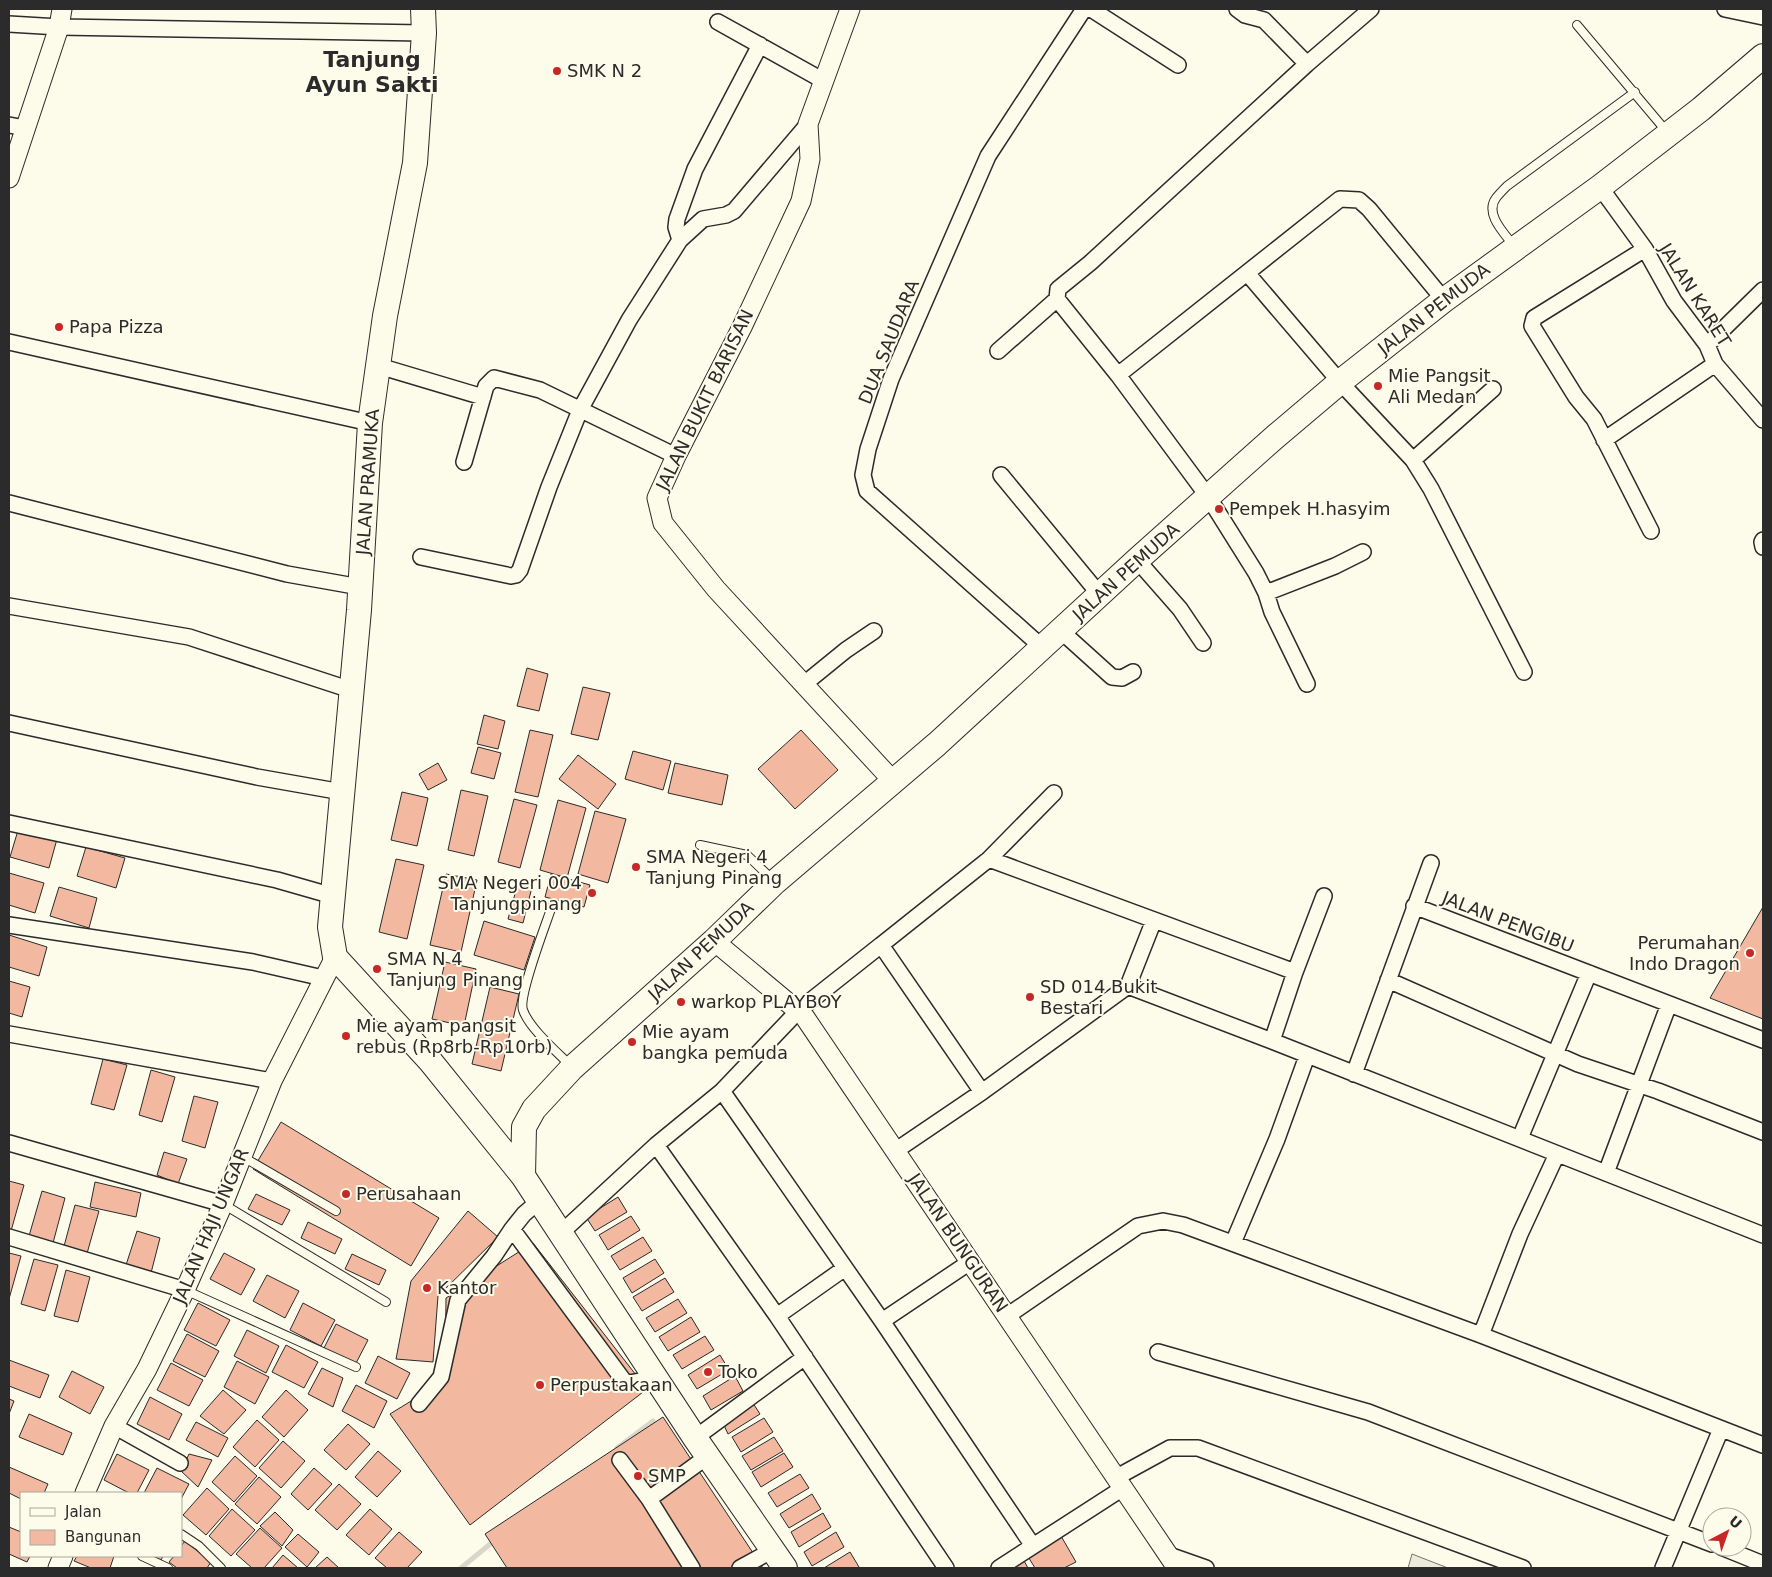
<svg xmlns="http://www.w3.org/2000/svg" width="1772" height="1577" viewBox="0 0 1772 1577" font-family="'DejaVu Sans',sans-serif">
	<rect width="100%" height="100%" fill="#fdfbea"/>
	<path fill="#ecebdb" stroke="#74746e" d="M1412 1554 1448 1568H1408Z"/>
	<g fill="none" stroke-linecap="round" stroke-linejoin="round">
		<path stroke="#d8d7c9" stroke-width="5" d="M617 1448 653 1421
			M461 1568 495 1540"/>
	</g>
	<path fill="#f2b8a0" stroke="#2b2b2b" d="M527 668 548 674 539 711 517 706Z
		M583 687 610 693 598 740 571 734Z
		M484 715 505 721 498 749 477 744Z
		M530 730 553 735 538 797 515 792Z
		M801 730 838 770 795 809 758 769Z
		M478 747 501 753 494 779 471 773Z
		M633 751 671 761 663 790 625 779Z
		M578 755 616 784 598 809 559 779Z
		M438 763 447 780 428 790 419 774Z
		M675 763 728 775 722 805 668 793Z
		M461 790 488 796 474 856 448 850Z
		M402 792 428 798 417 846 391 840Z
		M514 799 537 805 520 868 498 862Z
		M558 800 586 808 567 878 540 870Z
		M595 811 626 819 608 883 578 874Z
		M19 827 57 839 49 868 10 857Z
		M86 847 125 858 116 888 77 876Z
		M396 859 424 865 407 939 379 932Z
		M9 873 44 883 35 913 9 905Z
		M446 874 477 880 461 952 430 945Z
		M551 874 590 885 584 907 545 897Z
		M518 883 532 887 523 923 508 919Z
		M59 887 97 898 89 928 50 916Z
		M1763 907V1019L1710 998Z
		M484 921 535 937 524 970 474 955Z
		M9 935 47 947 39 976 9 967Z
		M445 962 476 969 464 1026 432 1019Z
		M9 981 30 987 22 1017 9 1013Z
		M490 987 519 994 501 1071 472 1064Z
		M103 1059 127 1065 114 1110 91 1104Z
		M151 1070 175 1077 162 1122 139 1115Z
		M194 1096 218 1102 205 1148 182 1141Z
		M281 1122 439 1218 411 1266 253 1169Z
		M164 1152 187 1159 178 1184 157 1175Z
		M9 1181 24 1185 11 1231 9 1230Z
		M95 1182 141 1193 136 1217 90 1207Z
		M42 1191 65 1198 53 1243 29 1236Z
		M256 1194 290 1210 282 1225 248 1209Z
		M618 1197 627 1212 595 1231 586 1217Z
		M75 1205 99 1211 86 1257 63 1250Z
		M468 1211 498 1237 438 1296 433 1362 396 1359 411 1281Z
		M631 1216 640 1230 608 1250 599 1235Z
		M308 1222 342 1239 335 1254 301 1238Z
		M137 1231 160 1238 151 1273 126 1265Z
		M643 1237 652 1251 620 1270 611 1256Z
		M533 1243 647 1389 470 1525 390 1414 445 1380 446 1298Z
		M9 1253 21 1256 9 1299Z
		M224 1253 255 1269 241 1295 210 1279Z
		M352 1254 386 1270 379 1285 345 1269Z
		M34 1259 58 1265 45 1311 21 1304Z
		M655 1259 664 1273 632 1293 623 1278Z
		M66 1270 90 1277 78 1322 54 1316Z
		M267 1275 299 1291 285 1318 253 1301Z
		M665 1278 674 1292 642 1311 633 1297Z
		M678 1299 687 1313 655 1332 646 1318Z
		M198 1303 230 1320 216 1346 184 1330Z
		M303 1303 335 1320 321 1346 290 1330Z
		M691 1317 700 1332 668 1351 659 1337Z
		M336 1324 368 1340 354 1367 323 1350Z
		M247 1330 279 1346 266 1373 234 1356Z
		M187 1334 219 1351 205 1377 173 1361Z
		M705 1336 714 1350 682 1369 673 1355Z
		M286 1345 318 1362 304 1388 272 1372Z
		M720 1355 729 1370 697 1389 688 1375Z
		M378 1356 410 1373 397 1399 365 1383Z
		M9 1360 49 1375 40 1398 9 1386Z
		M237 1361 269 1377 255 1404 224 1387Z
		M171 1363 203 1380 189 1406 157 1390Z
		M322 1368 343 1378 333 1407 308 1394Z
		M72 1371 104 1387 90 1414 59 1397Z
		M735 1376 743 1391 711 1410 703 1396Z
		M356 1385 387 1401 374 1428 342 1411Z
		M223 1390 246 1410 224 1434 200 1416Z
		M286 1390 308 1410 284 1437 262 1417Z
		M150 1397 182 1414 169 1440 137 1424Z
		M9 1399 14 1401 9 1414Z
		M751 1400 760 1414 728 1434 723 1423Z
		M29 1414 72 1433 63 1455 19 1437Z
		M663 1417 763 1568H507L485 1534Z
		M764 1418 773 1432 741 1452 732 1437Z
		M257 1420 279 1440 255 1467 233 1447Z
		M196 1422 228 1438 218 1457 186 1440Z
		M348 1424 370 1444 346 1470 324 1450Z
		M774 1437 783 1451 751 1470 742 1456Z
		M283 1441 305 1461 281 1488 259 1468Z
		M378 1451 401 1471 377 1497 355 1477Z
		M784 1453 793 1467 761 1487 752 1472Z
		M117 1454 149 1470 137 1493H129L104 1480Z
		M189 1454 212 1460 198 1487 181 1471Z
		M235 1456 257 1476 234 1502 212 1482Z
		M9 1467 48 1484 44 1493H21V1499L9 1493Z
		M157 1468 189 1484 181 1499V1493H144Z
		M314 1468 332 1484 308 1510 291 1494Z
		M800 1474 809 1488 777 1507 768 1493Z
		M259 1477 281 1497 257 1524 235 1504Z
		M339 1484 361 1504 337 1530 315 1510Z
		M207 1488 229 1509 206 1535 183 1515Z
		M812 1494 821 1509 789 1528 780 1514Z
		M232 1509 255 1530 231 1556 209 1536Z
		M370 1509 392 1529 369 1555 346 1535Z
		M275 1512 293 1530 282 1546 260 1526Z
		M823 1513 831 1527 799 1547 791 1532Z
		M9 1527 21 1532V1556H30L27 1562 9 1554Z
		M260 1528 282 1548 264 1568H252L236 1554Z
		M399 1532 422 1552 407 1568H387L375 1558Z
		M836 1532 844 1547 812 1566 804 1552Z
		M298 1534 319 1552 307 1567 285 1547Z
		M1061 1536 1076 1562 1064 1568H1035L1027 1555Z
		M185 1541 211 1562 207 1568H177L169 1562 174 1556H181V1546Z
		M850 1552 859 1567 857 1568H824Z
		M283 1555 298 1568H272Z
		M77 1556H114L110 1568H91L74 1561Z
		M151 1556H163L161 1560Z
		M327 1557 339 1568H315Z
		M1023 1559 1028 1568H1005Z"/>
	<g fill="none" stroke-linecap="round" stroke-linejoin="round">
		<defs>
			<path id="service" d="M1577 25 1667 132
				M1514 246C1505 234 1484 214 1496 198 1499 194 1503 190 1507 186L1635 92
				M700 845 747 855 774 881
				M552 906C546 924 518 996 523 1010 529 1028 557 1052 571 1066
				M243 1157 336 1211
				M223 1204 386 1302
				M185 1290 356 1367
				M181 1534 199 1546 221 1568
				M142 1556 168 1568"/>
			<path id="minor" d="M1091 9 1178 65
				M1237 9 1245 15 1264 20 1307 64
				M1725 9 1763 17
				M718 22 824 81
				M9 24 59 27 424 33
				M9 125 25 128
				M1600 187 1645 249 1674 301 1707 345 1715 364 1763 420
				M680 240 676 227 677 219 695 169 760 45
				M1645 249 1534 318 1532 326 1576 397 1594 419 1651 531
				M1247 273 1340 382 1413 460 1431 489 1524 672
				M9 342 370 423
				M1707 345 1763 290
				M998 351 1057 299
				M379 366 483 397
				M1118 375 1340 199 1359 200 1369 209 1444 300
				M1604 440 1715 364
				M1413 460 1493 389
				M464 462 486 386 494 378 540 390 676 456
				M1001 475 1100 595
				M9 503 287 574 360 587
				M1763 540 1762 542 1763 547
				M421 557 511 576 516 575 520 570 549 487 580 410 629 320 680 240 703 219 726 215 734 211 808 124
				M1137 560 1180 609 1203 643
				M1266 593 1335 566 1363 552
				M9 606 189 637 351 690
				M1061 631 1112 677 1122 678 1133 672
				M1043 648 867 491 863 475 868 449 891 379 988 156 1084 9
				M1307 684 1272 612 1266 593 1256 573 1209 498 1118 375 1057 299 1058 289 1090 263 1307 64 1371 9
				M803 685 846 650 874 631
				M9 723 257 777 342 792
				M9 823 277 880 333 896
				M989 859 1295 972
				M1414 906 1763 1040
				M1154 920 1128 986 1272 1041 1763 1235
				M9 925 253 962 323 978
				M1388 980 1578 1064 1658 1091 1763 1132
				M9 1034 272 1081
				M1272 1041 1295 972 1324 896
				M1354 1074 1431 863
				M722 1091 882 1321 1033 1546
				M982 1092 881 945 989 859 1054 793
				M1520 1138 1589 973
				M9 1143 223 1204
				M656 1145 777 1316 946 1568
				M895 1151 982 1092 1128 986
				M1606 1173 1669 1004
				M512 1229 624 1381 629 1383 656 1378
				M562 1232 656 1145 722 1091 799 1010 881 945
				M9 1237 185 1290
				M1233 1243 1277 1139 1307 1056
				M777 1316 845 1268
				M1007 1316 1138 1226 1163 1221 1183 1225 1481 1335 1763 1445
				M882 1321 970 1262
				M1481 1335 1520 1234 1557 1154
				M1158 1352 1368 1412 1712 1544
				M419 1404 441 1377 458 1300 494 1256 512 1229 524 1214 539 1201
				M114 1426 180 1463
				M695 1438 805 1357
				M620 1460 649 1499 692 1568
				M1117 1477 1170 1448H1198L1523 1568
				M649 1499 708 1456
				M1721 1547 1763 1564
				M1169 1555 1206 1568
				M740 1568 773 1550
				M999 1568 1123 1488
				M1663 1568 1721 1429"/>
			<path id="tertiary" d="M850 9 808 124 810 159 801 201 742 327 676 456 657 498 663 523 716 589 893 781
				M9 178 59 27 62 9
				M714 941 804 1016 1177 1568
				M85 1493 114 1426 147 1369 185 1290 223 1204 272 1081 335 957
				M58 1568 63 1556"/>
			<path id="primary" d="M423 9 424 33 415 163 385 316 370 423 359 610 330 927 335 957 431 1062 523 1176 695 1438 785 1568
				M523 1176 524 1127 534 1109 572 1068 714 941 775 882 937 744 1137 560 1275 437 1340 382 1444 300 1600 187 1701 109 1763 56"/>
		</defs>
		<use href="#service" stroke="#2b2b2b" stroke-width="10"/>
		<use href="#minor" stroke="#2b2b2b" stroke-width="18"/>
		<use href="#tertiary" stroke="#2b2b2b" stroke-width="21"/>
		<use href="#primary" stroke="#2b2b2b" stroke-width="26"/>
		<use href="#service" stroke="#fdfbea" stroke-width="8"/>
		<use href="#minor" stroke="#fdfbea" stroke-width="15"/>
		<use href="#tertiary" stroke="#fdfbea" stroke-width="19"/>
		<use href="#primary" stroke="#fdfbea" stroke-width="24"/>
	</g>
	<g fill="#c62828" stroke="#fdfbea" stroke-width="2">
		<circle cx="557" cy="71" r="5"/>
		<circle cx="59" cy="327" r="5"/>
		<circle cx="1378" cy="386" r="5"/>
		<circle cx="1219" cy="509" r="5"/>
		<circle cx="636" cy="867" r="5"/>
		<circle cx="592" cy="893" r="5"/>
		<circle cx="1750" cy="953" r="5"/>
		<circle cx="377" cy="969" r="5"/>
		<circle cx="1030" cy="997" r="5"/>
		<circle cx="681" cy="1002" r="5"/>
		<circle cx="346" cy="1036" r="5"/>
		<circle cx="632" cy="1042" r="5"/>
		<circle cx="346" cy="1194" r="5"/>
		<circle cx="427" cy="1288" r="5"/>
		<circle cx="708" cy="1372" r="5"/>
		<circle cx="540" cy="1385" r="5"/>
		<circle cx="638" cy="1476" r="5"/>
	</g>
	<g text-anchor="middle" stroke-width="4" stroke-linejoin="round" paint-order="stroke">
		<g font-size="18" fill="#2b2b2b" stroke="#fdfbea" text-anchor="start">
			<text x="567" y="77">SMK N 2</text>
			<text x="69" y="333">Papa Pizza</text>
			<text x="1388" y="382">Mie Pangsit<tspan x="1388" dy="21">Ali Medan</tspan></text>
			<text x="1229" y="515">Pempek H.hasyim</text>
			<text x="646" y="863">SMA Negeri 4<tspan x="646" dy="21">Tanjung Pinang</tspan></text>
			<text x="582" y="889" text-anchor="end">SMA Negeri 004<tspan x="582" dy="21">Tanjungpinang</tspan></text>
			<text x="1740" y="949" text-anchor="end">Perumahan<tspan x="1740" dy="21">Indo Dragon</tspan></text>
			<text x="387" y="965">SMA N 4<tspan x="387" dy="21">Tanjung Pinang</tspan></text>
			<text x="1040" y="993">SD 014 Bukit<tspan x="1040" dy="21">Bestari</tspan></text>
			<text x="691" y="1008">warkop PLAYBOY</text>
			<text x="356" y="1032">Mie ayam pangsit<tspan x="356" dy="21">rebus (Rp8rb-Rp10rb)</tspan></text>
			<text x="642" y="1038">Mie ayam<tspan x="642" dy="21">bangka pemuda</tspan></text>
			<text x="356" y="1200">Perusahaan</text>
			<text x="437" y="1294">Kantor</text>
			<text x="718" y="1378">Toko</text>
			<text x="550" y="1391">Perpustakaan</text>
			<text x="648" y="1482">SMP</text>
		</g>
		<g font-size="18" fill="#2b2b2b" stroke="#fdfbea">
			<text transform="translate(1695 295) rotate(58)" y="6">JALAN KARET</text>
			<text transform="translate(1434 309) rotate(-38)" y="6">JALAN PEMUDA</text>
			<text transform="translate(889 342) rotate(-68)" y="6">DUA SAUDARA</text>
			<text transform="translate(705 400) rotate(-64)" y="6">JALAN BUKIT BARISAN</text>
			<text transform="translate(368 482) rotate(-86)" y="6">JALAN PRAMUKA</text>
			<text transform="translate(1126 572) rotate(-42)" y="6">JALAN PEMUDA</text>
			<text transform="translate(1508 922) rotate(21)" y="6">JALAN PENGIBU</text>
			<text transform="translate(701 951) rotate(-43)" y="6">JALAN PEMUDA</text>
			<text transform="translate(211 1226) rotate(-67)" y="6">JALAN HAJI UNGAR</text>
			<text transform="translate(958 1243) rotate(56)" y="6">JALAN BUNGURAN</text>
		</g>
		<g font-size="22" font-weight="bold" fill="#2b2b2b" stroke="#fdfbea">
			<text x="372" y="67">Tanjung<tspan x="372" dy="25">Ayun Sakti</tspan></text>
		</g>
	</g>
	<rect width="1772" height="1577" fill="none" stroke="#2b2b2b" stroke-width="20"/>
	<rect x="20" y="1492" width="162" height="65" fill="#fdfbea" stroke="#a9a89e"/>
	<rect x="30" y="1508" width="25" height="8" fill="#fdfbea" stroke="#a9a89e"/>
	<text x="65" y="1517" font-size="15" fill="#2b2b2b">Jalan</text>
	<rect x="30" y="1530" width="25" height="15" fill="#f2b8a0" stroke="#a9a89e"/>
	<text x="65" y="1542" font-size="15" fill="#2b2b2b">Bangunan</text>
	<g transform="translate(1727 1532) rotate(41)"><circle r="24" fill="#fdfbea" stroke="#a9a89e"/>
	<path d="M0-4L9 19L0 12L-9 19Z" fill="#c62828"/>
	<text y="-8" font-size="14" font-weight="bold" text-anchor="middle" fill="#2b2b2b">U</text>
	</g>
</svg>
